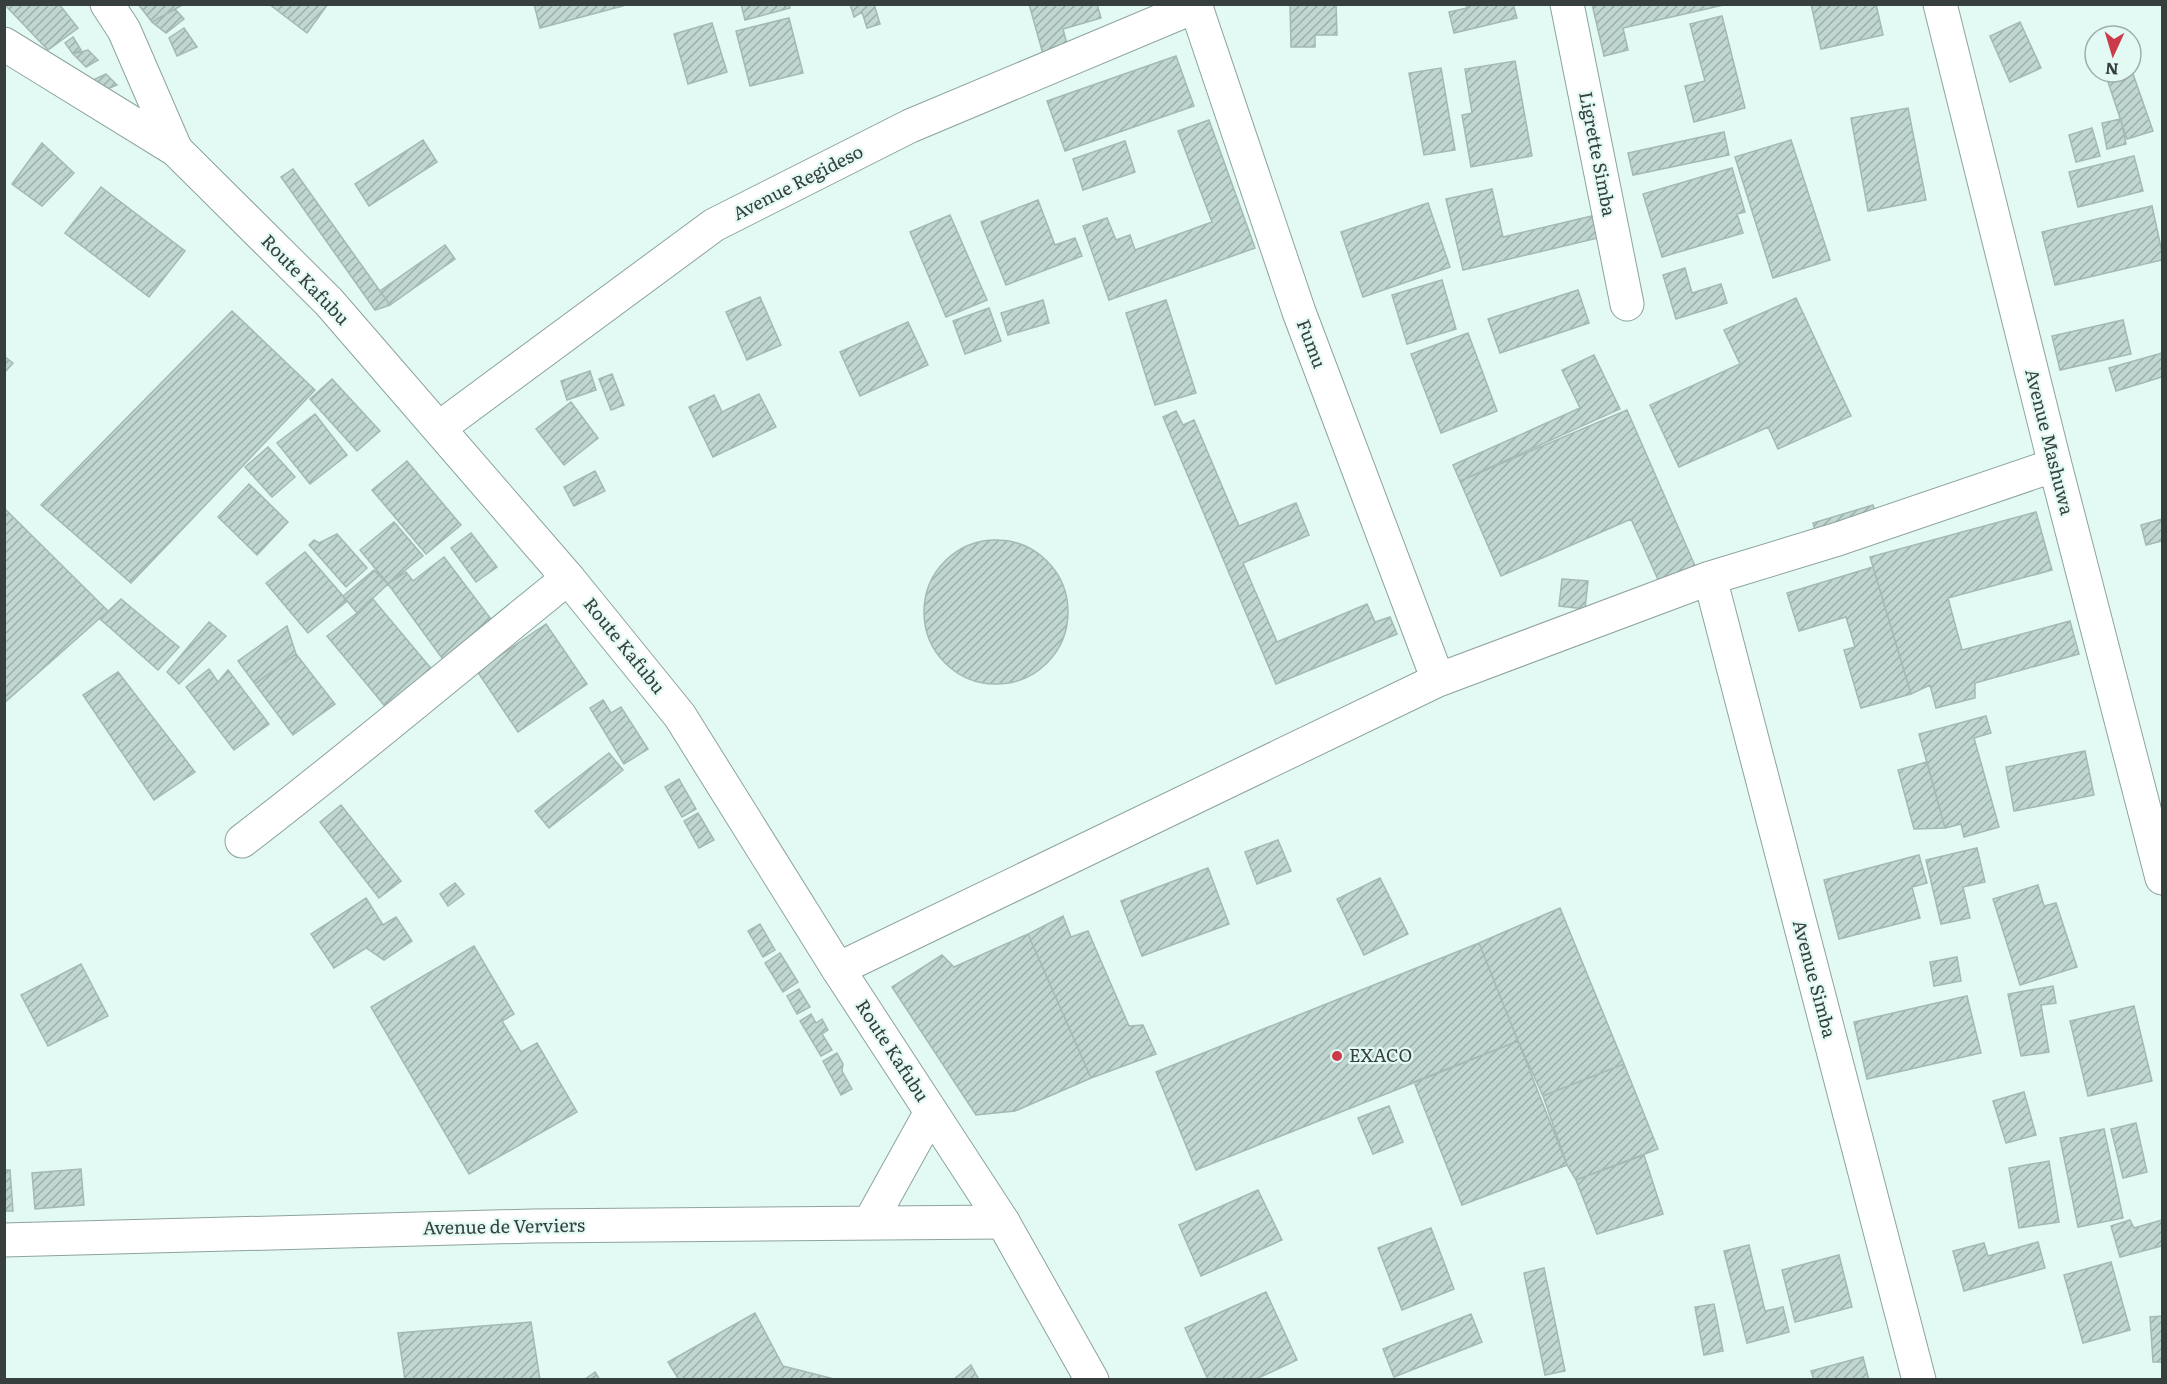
<svg xmlns="http://www.w3.org/2000/svg" width="2167" height="1384" viewBox="0 0 2167 1384" font-family="Literata,serif">
	<defs>
		<pattern id="building-hatch" width="6" height="6" patternUnits="userSpaceOnUse" patternTransform="scale(1.5)"><rect width="6" height="6" fill="#c0d6d1"/><path d="M-1 1l2-2M0 6l6-6M5 7l2-2" fill="none" stroke="#9dafab"/></pattern>
	</defs>
	<rect width="100%" height="100%" fill="#e2f9f4"/>
	<path fill="url(#building-hatch)" stroke="#a4b9b4" stroke-width="1.5" d="M4 4H59L78 28 48 50Z
		M138 4H184L152 22Z
		M269 4H328L307 33Z
		M534 4H623V6L540 28Z
		M741 4H789L790 8 745 20Z
		M850 4H874L880 24 867 28 862 12 854 17Z
		M1029 4H1097L1101 18 1063 29 1068 48 1043 54Z
		M1290 4H1336L1337 35H1315V47H1291Z
		M1466 4H1513L1517 18 1454 33 1449 12 1467 8Z
		M1592 4H1728L1623 28 1628 50 1604 56Z
		M1811 4H1876L1883 35 1821 49Z
		M175 9 184 19 166 33 152 22Z
		M1722 16 1745 108 1694 122 1685 86 1705 81 1690 24Z
		M789 18 803 73 750 86 736 31Z
		M2020 22 2041 68 2010 82 1990 36Z
		M712 23 727 72 688 84 674 34Z
		M184 28 197 47 177 56 169 38Z
		M73 37 81 50 73 54 65 43Z
		M88 50 98 60 86 67 73 54Z
		M1176 56 1194 106 1065 151 1047 101Z
		M1515 61 1532 156 1471 167 1462 115 1472 113 1465 69Z
		M1441 68 1455 150 1424 155 1409 73Z
		M2132 71 2153 131 2127 139 2107 79Z
		M106 74 117 85 102 91 93 80Z
		M1908 108 1926 200 1868 211 1851 118Z
		M2121 119 2126 144 2107 149 2102 123Z
		M1209 120 1255 248 1109 300 1083 226 1107 218 1116 240 1130 235 1135 250 1212 222 1178 131Z
		M2092 128 2100 156 2076 162 2069 135Z
		M1724 132 1729 155 1633 175 1628 153Z
		M423 140 437 162 369 206 355 184Z
		M1791 140 1830 260 1773 278 1735 157Z
		M1125 141 1135 172 1083 190 1073 159Z
		M42 143 74 173 42 206 12 184Z
		M2134 156 2143 191 2078 207 2069 172Z
		M1732 168 1745 212 1737 214 1743 233 1662 257 1643 194Z
		M293 169 390 305 375 310 281 177Z
		M101 187 185 251 149 297 65 233Z
		M1492 189 1503 237 1592 216 1598 238 1463 270 1446 199Z
		M1038 200 1055 245 1075 238 1082 256 1006 285 981 222Z
		M1428 203 1450 267 1363 297 1341 232Z
		M2152 206 2162 252V260L2055 285 2042 232Z
		M950 215 987 300 946 317 910 232Z
		M445 245 455 259 390 305 380 291Z
		M1685 268 1692 293 1721 284 1727 303 1676 319 1663 275Z
		M1442 280 1456 329 1407 344 1392 295Z
		M1578 290 1589 323 1500 353 1488 319Z
		M760 297 781 345 747 360 726 312Z
		M1796 298 1851 416 1778 449 1768 427 1679 467 1650 405 1740 364 1724 330Z
		M1043 300 1049 323 1008 335 1001 313Z
		M1166 300 1196 393 1155 405 1126 313Z
		M989 308 1001 341 965 354 953 321Z
		M232 311 315 390 131 583 41 505Z
		M2123 320 2131 354 2060 370 2052 336Z
		M908 322 928 365 860 396 840 352Z
		M1468 333 1497 411 1441 433 1411 354Z
		M2162 353V377L2116 391 2109 368Z
		M1594 355 1620 409 1460 481 1453 465 1580 408 1562 370Z
		M4 356 13 363 4 373Z
		M590 371 596 390 567 400 561 381Z
		M612 374 624 405 611 410 599 379Z
		M332 379 380 431 357 451 310 399Z
		M759 394 776 427 713 457 689 407 714 395 722 412Z
		M571 402 598 438 564 465 536 429Z
		M1627 410 1696 568 1660 584 1631 519 1501 576 1460 481Z
		M1176 411 1183 425 1194 420 1239 526 1296 503 1309 535 1243 563 1277 642 1367 604 1375 622 1390 617 1397 634 1276 684 1163 417Z
		M315 414 347 455 310 484 277 443Z
		M268 447 295 477 272 497 245 467Z
		M407 461 461 525 426 554 372 490Z
		M595 471 605 491 574 506 564 487Z
		M249 484 288 522 257 555 218 517Z
		M1873 505 1878 521 1817 538 1813 523Z
		M5 509 108 611 4 703V509Z
		M2036 512 2052 570 1948 598 1962 650 2070 621 2079 654 1975 683V698L1936 708 1930 685 1911 694 1870 557Z
		M2162 519V541L2146 545 2141 525Z
		M394 522 423 556 388 584 360 550Z
		M471 533 497 567 476 582 451 548Z
		M337 534 367 568 346 587 309 545 314 540 319 543Z
		M924 612a72 72 0 1 1 144 0a72 72 0 1 1-144 0Z
		M305 552 343 596 346 602 308 633 266 583Z
		M444 557 497 627 447 665 388 584 406 572 413 581Z
		M1873 567 1911 694 1861 708 1844 650 1855 647 1846 617 1799 631 1787 593Z
		M374 570 388 584 357 613 343 596Z
		M1562 579 1588 581 1585 609 1559 606Z
		M372 598 434 672 388 710 327 636 357 613Z
		M121 599 179 647 158 670 100 619Z
		M209 622 226 636 179 684 167 672Z
		M546 624 587 684 518 732 477 671Z
		M287 626 296 654 255 684 238 661Z
		M296 654 335 704 293 735 255 684Z
		M209 669 218 682 228 670 269 724 234 750 186 687Z
		M118 672 195 772 154 800 83 695Z
		M603 700 611 713 621 707 648 749 624 764 590 708Z
		M1986 716 1991 733 1974 738 1999 827 1964 837 1961 824 1945 828 1919 734Z
		M2085 751 2094 795 2014 811 2006 767Z
		M609 753 623 770 549 828 535 811Z
		M1927 762 1945 828 1914 829 1898 770Z
		M679 779 696 809 682 817 665 787Z
		M341 805 401 881 379 898 320 822Z
		M698 813 714 840 699 848 684 821Z
		M1278 840 1291 871 1257 884 1245 852Z
		M1977 848 1985 882 1963 887 1970 918 1941 924 1926 860Z
		M1919 855 1927 883 1912 887 1920 918 1839 939 1824 880Z
		M1208 868 1229 924 1142 956 1121 901Z
		M1380 878 1408 934 1364 955 1337 899Z
		M455 883 464 894 448 906 440 894Z
		M2038 885 2044 906 2056 903 2077 967 2020 985 1993 899Z
		M366 898 383 925 396 917 412 941 384 960 366 948 334 968 311 934Z
		M1560 908 1624 1064 1543 1096 1518 1041 1479 943Z
		M1063 916 1071 937 1088 931 1129 1026 1143 1025 1156 1054 1091 1078 1028 934Z
		M760 924 775 950 763 957 748 931Z
		M1028 934 1091 1078 1015 1111 976 1115 892 987 942 955 954 967Z
		M1479 943 1518 1041 1196 1170 1156 1072Z
		M474 946 514 1014 502 1021 521 1052 537 1043 577 1112 469 1174 371 1007Z
		M780 953 798 982 783 992 765 963Z
		M1957 957 1961 981 1934 986 1930 962Z
		M81 964 108 1016 48 1046 21 995Z
		M2053 986 2056 1003 2041 1005 2049 1052 2021 1056 2008 994Z
		M799 989 810 1007 797 1014 787 996Z
		M1967 996 1981 1053 1867 1079 1854 1022Z
		M2134 1006 2152 1081 2088 1096 2070 1021Z
		M811 1014 816 1023 822 1019 828 1030 822 1034 832 1050 821 1056 800 1021Z
		M1518 1041 1567 1165 1462 1205 1414 1082Z
		M837 1053 843 1064 842 1071 852 1089 841 1095 823 1061Z
		M1624 1064 1658 1149 1576 1180 1567 1165 1543 1096Z
		M2024 1092 2036 1135 2006 1143 1993 1101Z
		M1389 1106 1403 1142 1373 1154 1358 1118Z
		M2136 1123 2147 1172 2123 1178 2111 1129Z
		M2104 1129 2123 1218 2078 1227 2060 1138Z
		M1644 1155 1663 1214 1597 1234 1576 1180Z
		M2049 1161 2059 1222 2019 1228 2009 1168Z
		M81 1169 84 1205 35 1209 32 1173Z
		M4 1170H10L13 1211H4Z
		M1258 1190 1282 1240 1201 1276 1179 1225Z
		M2130 1220 2134 1228 2162 1220V1246L2120 1257 2111 1226Z
		M1431 1228 1454 1289 1402 1310 1378 1248Z
		M2038 1242 2045 1268 1964 1291 1953 1251 1984 1243 1988 1256Z
		M1749 1245 1765 1311 1783 1307 1789 1332 1747 1343 1724 1251Z
		M1839 1255 1852 1307 1795 1322 1782 1270Z
		M2111 1262 2130 1330 2083 1343 2064 1275Z
		M1544 1268 1565 1371 1545 1375 1524 1273Z
		M1266 1292 1297 1360 1254 1380H1208L1185 1328Z
		M1714 1304 1723 1351 1704 1355 1695 1307Z
		M755 1313 783 1366 838 1380H679L668 1362Z
		M1471 1314 1482 1342 1394 1377 1383 1349Z
		M2162 1316V1362H2153L2150 1317Z
		M531 1322 540 1380H405L398 1333Z
		M1863 1357 1869 1380H1814L1811 1371Z
		M971 1365 979 1380H953Z
		M595 1372 600 1380H584Z"/>
	<g fill="none" stroke-linecap="round" stroke-linejoin="round">
		<defs>
			<path id="minor" d="M107 4 124 30 176 150
				M1195 4 1299 312 1438 680
				M1567 4 1627 304
				M1940 4 2055 465 2162 878
				M439 428 714 225 910 126 1196 6
				M1710 578 1919 1380
				M242 841C353 756 459 666 568 578
				M838 969 1438 680 1710 578 1838 539 2055 465
				M870 1222 931 1112
				M4 1240 533 1226 1003 1222"/>
			<path id="major" d="M4 44 176 150 329 302 568 578 680 716 838 969 1003 1222 1092 1380"/>
		</defs>
		<use href="#minor" stroke="#8da39e" stroke-width="35"/>
		<use href="#major" stroke="#8da39e" stroke-width="35"/>
		<use href="#minor" stroke="#fff" stroke-width="33"/>
		<use href="#major" stroke="#fff" stroke-width="33"/>
	</g>
	<circle fill="#ca3a49" stroke="#e2f9f4" stroke-width="2" cx="1337" cy="1056" r="6"/>
	<g text-anchor="middle" stroke-width="4.5" stroke-linejoin="round" paint-order="stroke">
		<g font-size="18" fill="#363f3d" stroke="#e2f9f4">
			<text transform="translate(1597 154) rotate(79)" y="6">Ligrette Simba</text>
			<text transform="translate(798 183) rotate(-27)" y="6">Avenue Regideso</text>
			<text transform="translate(305 280) rotate(46)" y="6">Route Kafubu</text>
			<text transform="translate(1311 344) rotate(69)" y="6">Fumu</text>
			<text transform="translate(2049 442) rotate(76)" y="6">Avenue Mashuwa</text>
			<text transform="translate(624 646) rotate(51)" y="6">Route Kafubu</text>
			<text transform="translate(1814 979) rotate(75)" y="6">Avenue Simba</text>
			<text transform="translate(892 1051) rotate(57)" y="6">Route Kafubu</text>
			<text transform="translate(504 1227) rotate(-1)" y="6">Avenue de Verviers</text>
		</g>
		<g font-size="18" fill="#363f3d" stroke="#e2f9f4" text-anchor="start">
			<text x="1349" y="1062">EXACO</text>
		</g>
	</g>
	<rect width="2167" height="1384" fill="none" stroke="#363f3d" stroke-width="12"/>
	<g transform="translate(2113 54) rotate(184)"><circle r="28" fill="#e2f9f4" stroke="#9dafab" stroke-width="1.5"/>
	<path d="M0-4.5L10 22L0 15L-10 22Z" fill="#ca3a49"/>
	<text y="-9" font-size="16" font-weight="bold" text-anchor="middle" fill="#363f3d">N</text>
	</g>
</svg>
